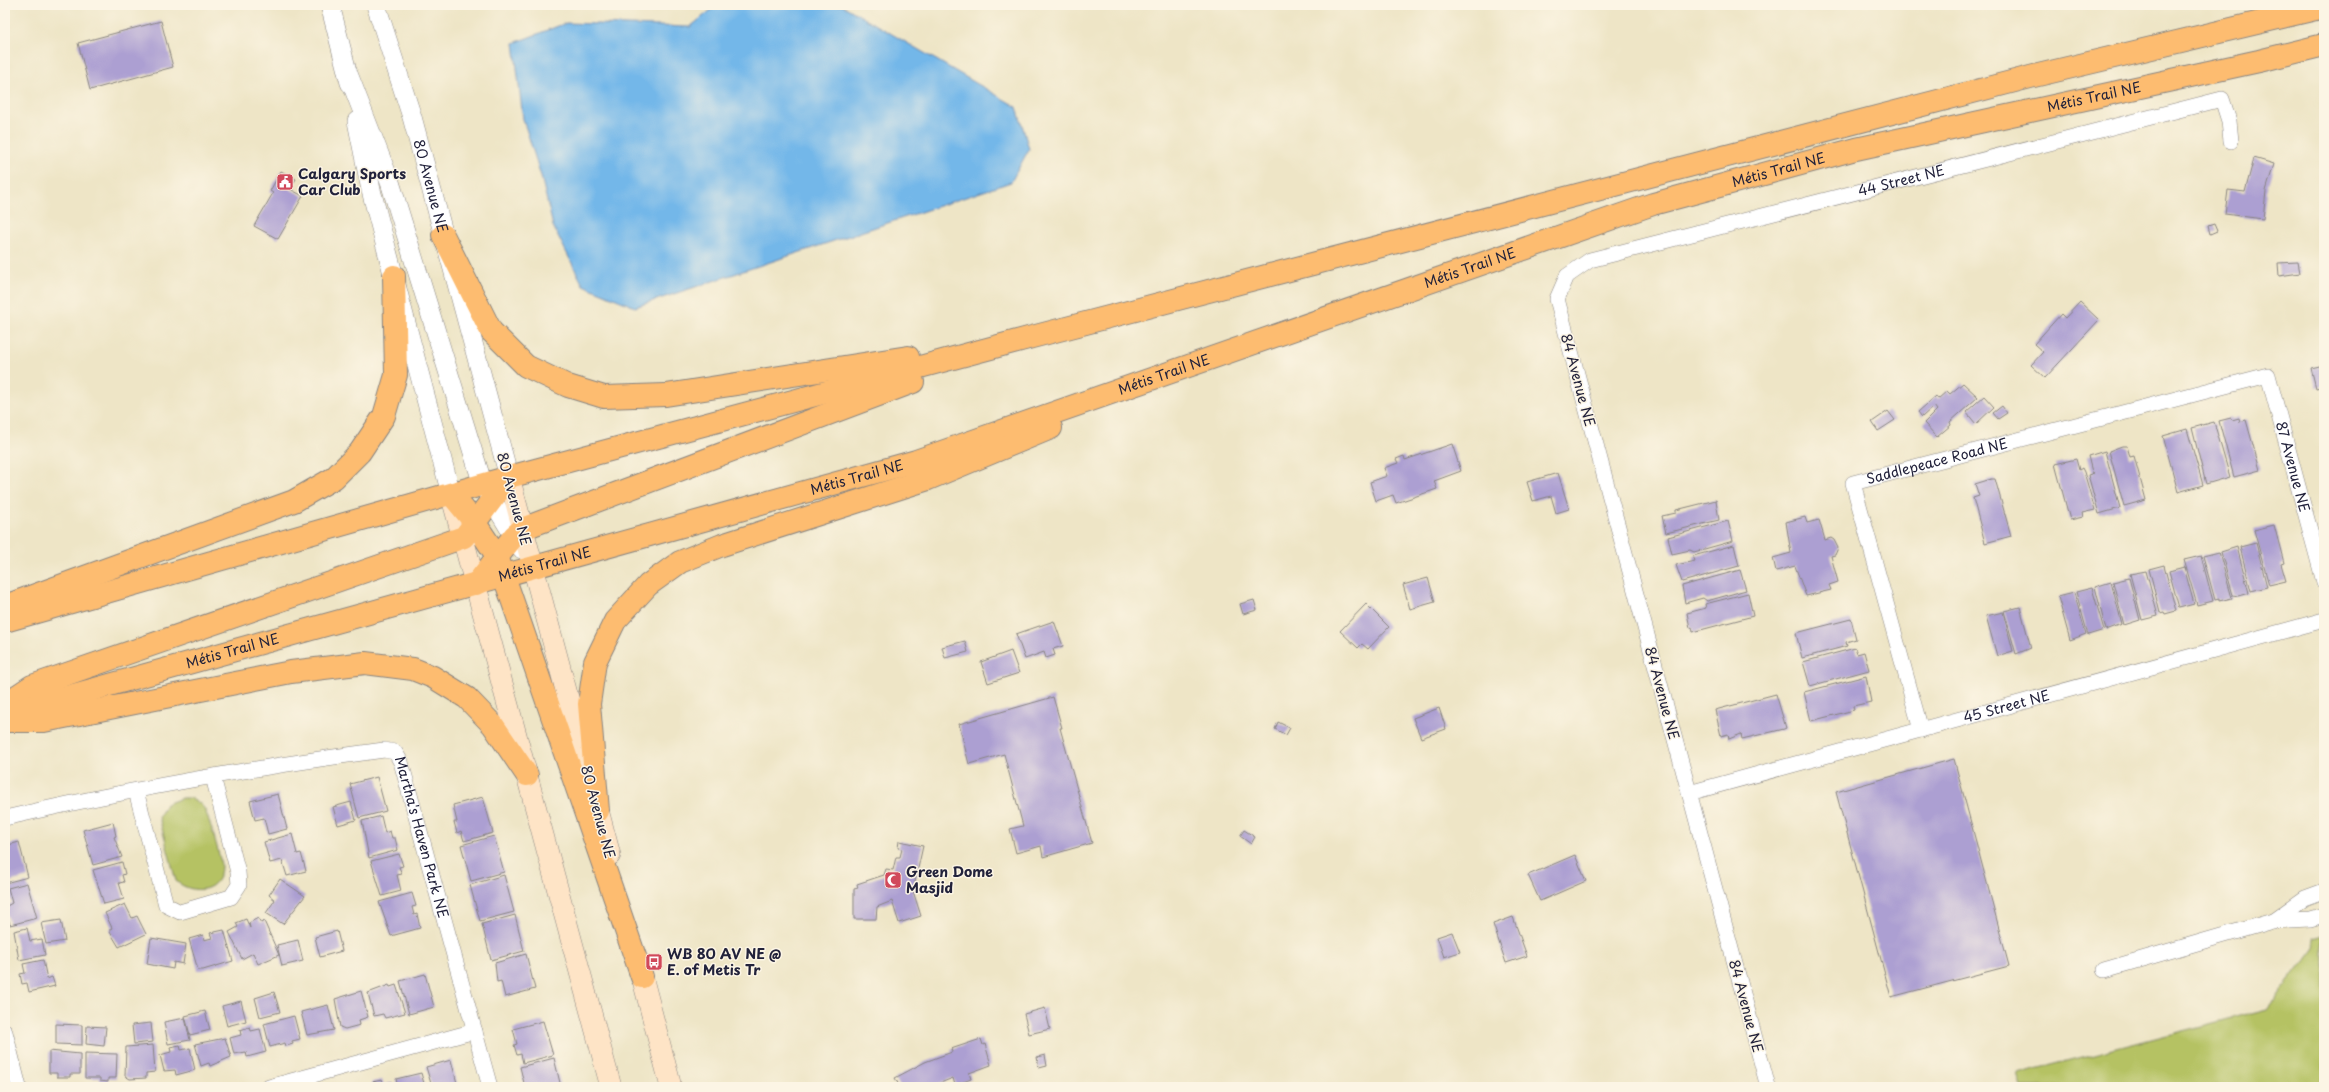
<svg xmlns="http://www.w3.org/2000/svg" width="2329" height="1092" viewBox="0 0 2329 1092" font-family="'Playpen Sans',sans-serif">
	<rect width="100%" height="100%" fill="#fcf5e5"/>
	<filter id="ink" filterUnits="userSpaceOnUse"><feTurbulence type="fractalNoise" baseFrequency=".025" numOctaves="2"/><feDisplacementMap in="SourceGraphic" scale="8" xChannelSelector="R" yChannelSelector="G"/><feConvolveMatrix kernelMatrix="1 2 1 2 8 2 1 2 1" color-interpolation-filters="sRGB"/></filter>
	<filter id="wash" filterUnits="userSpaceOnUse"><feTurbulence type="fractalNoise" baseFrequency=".012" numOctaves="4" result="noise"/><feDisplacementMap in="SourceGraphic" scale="16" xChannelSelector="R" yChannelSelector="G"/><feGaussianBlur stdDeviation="0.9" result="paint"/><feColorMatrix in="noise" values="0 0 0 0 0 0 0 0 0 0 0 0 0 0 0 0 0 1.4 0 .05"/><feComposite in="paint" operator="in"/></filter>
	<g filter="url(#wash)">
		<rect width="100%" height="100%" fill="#eee5c6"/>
		<path fill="#b5c264" stroke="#6c7250" d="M182 798H191C196 801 202 804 205 810 209 819 221 857 221 866 221 893 192 895 176 881L159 817 166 804Z
			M2324 935V1087H2021L2017 1074 2267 1009 2315 947 2313 938Z"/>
		<path fill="#73b7e9" stroke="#4a6c92" d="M717 5H842L1017 107 1029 149 1011 182 635 307 583 285 553 226 541 176 523 119 514 43 566 23 690 27Z"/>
		<g id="blocks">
			<path fill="#ac9fd2" d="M161 21 173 67 90 90 78 43Z
				M2254 158 2274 164 2266 191 2263 219 2225 214 2228 190 2245 192Z
				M281 171 296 179 290 189 303 196 278 239 254 226 273 193 270 191Z
				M2214 224 2217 231 2210 234 2208 226Z
				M2298 262 2300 273 2279 276 2278 263Z
				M2080 302 2099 320 2045 378 2031 365 2043 352 2034 344 2061 314 2065 318Z
				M2324 365V386L2316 388 2311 368Z
				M1963 383 1978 397 1950 422 1951 425 1937 437 1924 423 1937 410 1934 406 1922 417 1918 412 1936 396 1938 399 1947 391 1950 394Z
				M1984 396 1994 407 1976 424 1966 412Z
				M2002 406 2007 413 1998 419 1993 413Z
				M1888 411 1895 420 1878 431 1872 422Z
				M2231 418 2232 420 2239 418 2240 422 2246 420 2260 470 2234 477 2219 421Z
				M2214 422 2230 477 2206 484 2192 428Z
				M2187 429 2203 485 2178 492 2163 436Z
				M1452 444 1461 471 1434 481 1437 489 1396 503 1393 495 1376 501 1370 482 1387 476 1384 468 1398 463 1396 459 1404 456 1405 460Z
				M2122 446H2127L2130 457 2134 456 2146 500 2124 506 2109 451Z
				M2105 451 2120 508 2099 514 2088 475 2094 473 2092 472 2088 456Z
				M2076 459 2079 470 2082 468 2084 472 2095 510 2082 513 2083 517 2070 520 2055 464Z
				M1558 473 1569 509 1556 513 1551 496 1533 501 1527 482Z
				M1991 479H1995L2011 536 1985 543 1973 498 1979 496 1975 484Z
				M1716 500 1719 520 1666 533 1662 516 1676 513V510Z
				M1805 517 1807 523 1819 520 1825 540 1831 538 1834 540 1838 548 1835 555 1831 556 1838 582 1829 585 1831 590 1806 596 1795 566 1776 571 1773 558 1791 553 1786 522Z
				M1728 521 1733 541 1694 552 1690 550 1672 554 1668 537Z
				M2274 525 2284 563 2281 564 2286 581 2269 585 2254 530Z
				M2256 543 2267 587 2251 591 2240 547Z
				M1734 545 1739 566 1682 582 1676 565 1695 561 1693 556Z
				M2237 547 2249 593 2238 596 2233 595 2221 552Z
				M2219 552 2232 598 2219 601V599L2215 600 2203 556Z
				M2201 556 2213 601 2197 605 2184 560Z
				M2164 565 2176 611 2165 614 2164 612 2160 613 2149 569Z
				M2184 567 2194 604 2179 608 2169 571Z
				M1740 570 1746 590 1707 601 1703 598 1685 603 1682 586Z
				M2146 571 2158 616 2142 620 2130 574Z
				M1428 578 1435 602 1410 609 1403 585Z
				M2129 578 2140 620 2124 625 2113 582Z
				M2111 582 2122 624 2106 630 2095 587Z
				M2092 588 2104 630 2088 635 2076 592Z
				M1748 593 1753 616 1693 632 1692 627 1690 628 1687 613 1706 608 1705 604Z
				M2074 593 2086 634 2070 640 2058 597Z
				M1254 600 1257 610 1243 614 1240 604Z
				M1366 604 1389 627 1368 649 1362 644 1358 648 1340 631Z
				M2020 607 2031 648 2016 654 2004 611Z
				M2003 612 2013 651 1997 656 1986 616Z
				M1851 619 1856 639 1846 642 1847 646 1802 658 1796 633Z
				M1054 621 1063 646 1053 649 1055 655 1046 658 1044 652 1025 659 1016 634Z
				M965 641 968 652 945 658 942 647Z
				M1855 648 1857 654 1864 652 1869 670 1810 686 1803 662Z
				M1011 651 1019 673 988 683 981 662Z
				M1866 676 1871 702 1853 706 1854 710 1811 721 1804 692Z
				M1776 694 1786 728 1784 729 1742 739 1741 734 1729 739 1728 734 1721 736 1715 710Z
				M1053 697 1062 728H1060L1092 843 1043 857 1041 846 1016 853 1010 829 1023 826 1004 754 969 764 959 724Z
				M1439 708 1446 729 1421 738 1413 718Z
				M1278 722 1290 728 1286 735 1275 729Z
				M1954 759 2009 966 1891 997 1836 792Z
				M377 777 386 811 359 818 350 784Z
				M278 794 287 829 268 834 264 818 255 820 250 801Z
				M483 797 493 833 464 841 461 831 457 833 454 822H457L453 805Z
				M351 802 356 820 338 825 333 807Z
				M381 816 385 833 390 831 392 838H395L398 850 369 858 362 821Z
				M113 822 116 836 114 837 122 857 93 865 83 830Z
				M1244 830 1255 837 1251 844 1240 836Z
				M292 834 297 854 301 853 306 871 287 876 282 860 270 863 264 842Z
				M494 836 504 872 471 881 461 845Z
				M899 841 923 846 913 891 921 916 899 923 892 901 877 907 876 919H854V889L858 888 857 884 884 875 886 869 893 870 896 857H900L902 849 898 848Z
				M19 842 28 877 5 883V846Z
				M399 854 403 866 399 867 402 874 397 875 401 891 382 896 371 861Z
				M1575 855 1586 881 1540 901 1528 875Z
				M122 862 125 874 122 875 124 882 119 883 124 899 104 904 93 870Z
				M504 875 514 912 480 921 470 885Z
				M280 879 305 896 283 924 266 913 275 900 269 895Z
				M27 883 37 918 10 925 5 907 12 903 8 888Z
				M412 893 416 906 412 907 414 915 417 914 420 928 391 936 379 902Z
				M125 904 132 918 137 916 146 934 119 947 110 932V929L112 928 105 913Z
				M515 915 524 951 491 960 482 924Z
				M1513 917 1527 956 1506 963 1493 924Z
				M258 918 261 923 264 921 279 955 258 964 253 953 242 959 229 932 238 927 236 923 246 919 250 928 249 923Z
				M61 920 65 941 46 944 41 923Z
				M27 928 30 941 42 939 45 955 19 960 14 931Z
				M224 930 233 961 203 970H198L189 939 203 935 204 940 212 938 210 933Z
				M337 931 342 951 320 957 315 937Z
				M1452 932 1460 952 1444 957 1437 937Z
				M151 938 186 944 183 964 174 962 173 969 147 964Z
				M298 940 303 961 282 966 277 945Z
				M526 954 535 989 505 997 501 981 497 982 495 963Z
				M43 960 47 979 52 977 55 986 29 992 27 983 22 984 20 974 25 973 23 964Z
				M425 974 434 1007 409 1014 400 981Z
				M389 985 390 987 396 985 405 1013 385 1018 383 1014 374 1016 368 993Z
				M361 991 368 1017 359 1020 360 1025 345 1029 340 1027 335 999Z
				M274 992 280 1012 260 1017 255 998Z
				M241 1001 246 1021 227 1026 222 1006Z
				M328 1005 334 1030 307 1035 301 1012Z
				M1045 1008 1050 1029 1029 1034 1024 1014Z
				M205 1011 210 1030 190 1035 185 1016Z
				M294 1016 300 1039 292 1041 293 1044 286 1046 285 1043 270 1047 264 1024Z
				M185 1018 190 1040 168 1044 164 1022Z
				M543 1021 553 1055 523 1063 521 1054 517 1055 514 1045 517 1044 513 1029Z
				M151 1023 153 1042 134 1044 132 1025Z
				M56 1024 82 1025V1045L56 1044Z
				M87 1026 106 1027 104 1046 86 1044Z
				M250 1027 251 1031 260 1029 266 1052 247 1057 246 1052 234 1054 230 1038 241 1035 240 1030Z
				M225 1038 231 1057 210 1066 209 1063 201 1066 195 1044Z
				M981 1039 983 1045 985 1044 991 1065 969 1073 971 1079 955 1085 953 1078 930 1087H900L895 1078 925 1062 952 1052 951 1049Z
				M153 1045 155 1072 146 1073V1078L130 1079 125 1076 126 1047Z
				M180 1045 181 1050 190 1048 195 1070 176 1075 175 1070 164 1071 160 1055 171 1052 170 1047Z
				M49 1051 80 1054V1074H70V1077H57V1073H49Z
				M85 1053 117 1054 116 1078H108V1082L100 1081V1078H85Z
				M1045 1055 1047 1066 1039 1068 1037 1057Z
				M554 1058 561 1087H525L520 1067Z
				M451 1060 458 1087H432L426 1067Z
				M421 1073 425 1087H398L396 1079Z
				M382 1080 384 1085 392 1082 393 1087H373L372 1082Z"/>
		</g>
	</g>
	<g filter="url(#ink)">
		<use href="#blocks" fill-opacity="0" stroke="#888480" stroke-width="1"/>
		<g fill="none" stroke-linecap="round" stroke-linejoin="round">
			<defs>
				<g id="minor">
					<path id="s1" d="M1921 730 1853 483 2268 375 2324 582"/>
					<path d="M136 791 166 905 180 912 231 897 239 885 238 872 213 777"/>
					<path id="s2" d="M1689 793 2324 620"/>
					<path id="s3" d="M5 818C130 789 257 767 384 750L395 752 401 762 490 1087"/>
					<path d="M2273 921 2305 898 2324 891"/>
					<path d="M2104 970 2273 921 2310 919 2324 915"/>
					<path d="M5 1032 19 1087"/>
					<path d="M269 1087 475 1031"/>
					<path id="s4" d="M1768 1087 1557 299 1567 276 1590 260 2222 99 2229 121 2231 141"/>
				</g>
				<g id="tertiary">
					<path d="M330 5 350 83"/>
					<path id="s5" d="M376 5 412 117 509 477"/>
					<path d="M347 71 390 182 483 485 522 549"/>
					<path d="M357 121 371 190 451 494"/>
				</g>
				<path id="secondary" d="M509 477 610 855
					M451 494 611 1087
					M638 961 671 1087"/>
				<g id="primary">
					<path d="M443 235 491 331 526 366 568 386 604 397 666 395 908 357"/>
					<path d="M451 494 475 523 497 556 642 977"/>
					<path d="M476 584 514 536 522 529 913 382"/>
					<path d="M5 606 294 501 334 478 360 452 384 416 396 375 394 276"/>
					<path d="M5 621 509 477 1032 337 2034 76 2324 7"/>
					<path d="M5 704 32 686 464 537 509 477"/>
					<path id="s6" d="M5 714 916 461 1653 204 1856 149 2259 61 2324 45"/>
					<path d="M8 721H44L291 672 365 663 413 669 433 677 467 698 493 725 527 775"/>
					<path d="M598 811 589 704 595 662 615 621 648 585 680 562 722 545 928 479 1051 428"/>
				</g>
			</defs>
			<use href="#minor" stroke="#888480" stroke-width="16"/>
			<use href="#tertiary" stroke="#888480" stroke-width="20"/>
			<use href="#secondary" stroke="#888480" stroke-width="22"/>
			<use href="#primary" stroke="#888480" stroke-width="24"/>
			<use href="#minor" stroke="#fff" stroke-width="15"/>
			<use href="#tertiary" stroke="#fff" stroke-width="19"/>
			<use href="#secondary" stroke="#fee4c6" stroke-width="21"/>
			<use href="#primary" stroke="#fdbc70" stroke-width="22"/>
		</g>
	</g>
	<defs>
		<symbol id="civic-square" viewBox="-11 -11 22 22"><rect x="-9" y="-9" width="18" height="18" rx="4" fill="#d1495b" stroke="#fcf5e5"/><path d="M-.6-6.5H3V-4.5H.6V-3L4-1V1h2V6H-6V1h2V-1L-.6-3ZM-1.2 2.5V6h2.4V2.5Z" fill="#fff"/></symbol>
		<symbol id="mosque-square" viewBox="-11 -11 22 22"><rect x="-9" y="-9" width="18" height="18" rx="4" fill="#d1495b" stroke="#fcf5e5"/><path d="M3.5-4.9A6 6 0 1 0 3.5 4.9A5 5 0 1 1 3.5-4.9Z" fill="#fff"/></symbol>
		<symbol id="bus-square" viewBox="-11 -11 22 22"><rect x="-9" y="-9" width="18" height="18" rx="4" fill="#d1495b" stroke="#fcf5e5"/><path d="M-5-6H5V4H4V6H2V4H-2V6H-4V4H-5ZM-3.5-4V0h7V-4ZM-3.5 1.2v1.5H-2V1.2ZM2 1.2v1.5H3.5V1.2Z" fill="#fff"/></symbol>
	</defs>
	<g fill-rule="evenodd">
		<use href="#civic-square" x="275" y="172" width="20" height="20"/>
		<use href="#mosque-square" x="883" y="870" width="20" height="20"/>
		<use href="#bus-square" x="644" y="952" width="20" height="20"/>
	</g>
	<g text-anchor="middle" stroke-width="3" stroke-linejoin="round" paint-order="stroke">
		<g font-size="14" fill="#22223b" stroke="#fcf5e5">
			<text dy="5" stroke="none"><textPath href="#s6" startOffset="2180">Métis Trail NE</textPath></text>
			<text dy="5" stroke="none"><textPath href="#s6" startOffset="1856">Métis Trail NE</textPath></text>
			<text dy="5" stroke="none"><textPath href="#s4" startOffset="1190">44 Street NE</textPath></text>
			<text dy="5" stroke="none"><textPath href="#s5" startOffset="189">80 Avenue NE</textPath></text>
			<text dy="5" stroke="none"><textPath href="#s6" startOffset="1532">Métis Trail NE</textPath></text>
			<text dy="5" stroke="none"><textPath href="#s6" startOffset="1208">Métis Trail NE</textPath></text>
			<text transform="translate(1578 380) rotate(75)" y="5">84 Avenue NE</text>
			<text dy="5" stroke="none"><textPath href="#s1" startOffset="343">Saddlepeace Road NE</textPath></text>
			<text dy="5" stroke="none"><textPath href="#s1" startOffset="780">87 Avenue NE</textPath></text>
			<text dy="5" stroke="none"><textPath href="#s6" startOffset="884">Métis Trail NE</textPath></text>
			<text transform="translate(514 499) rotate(75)" y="5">80 Avenue NE</text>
			<text dy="5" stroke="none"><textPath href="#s6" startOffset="560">Métis Trail NE</textPath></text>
			<text dy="5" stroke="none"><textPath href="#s6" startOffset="236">Métis Trail NE</textPath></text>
			<text transform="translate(1662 693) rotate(75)" y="5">84 Avenue NE</text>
			<text dy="5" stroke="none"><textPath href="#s2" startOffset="329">45 Street NE</textPath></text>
			<text transform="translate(598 812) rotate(75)" y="5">80 Avenue NE</text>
			<text dy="5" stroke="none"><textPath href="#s3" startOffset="486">Martha's Haven Park NE</textPath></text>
			<text transform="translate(1746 1006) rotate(75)" y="5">84 Avenue NE</text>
		</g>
		<g font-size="14" font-weight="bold" fill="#22223b" stroke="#fcf5e5" text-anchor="start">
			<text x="298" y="179">Calgary Sports<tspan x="298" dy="16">Car Club</tspan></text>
			<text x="906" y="877">Green Dome<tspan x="906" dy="16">Masjid</tspan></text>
			<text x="667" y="959">WB 80 AV NE @<tspan x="667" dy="16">E. of Metis Tr</tspan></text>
		</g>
	</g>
	<rect width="2329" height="1092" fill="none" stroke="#fcf5e5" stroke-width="20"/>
</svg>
